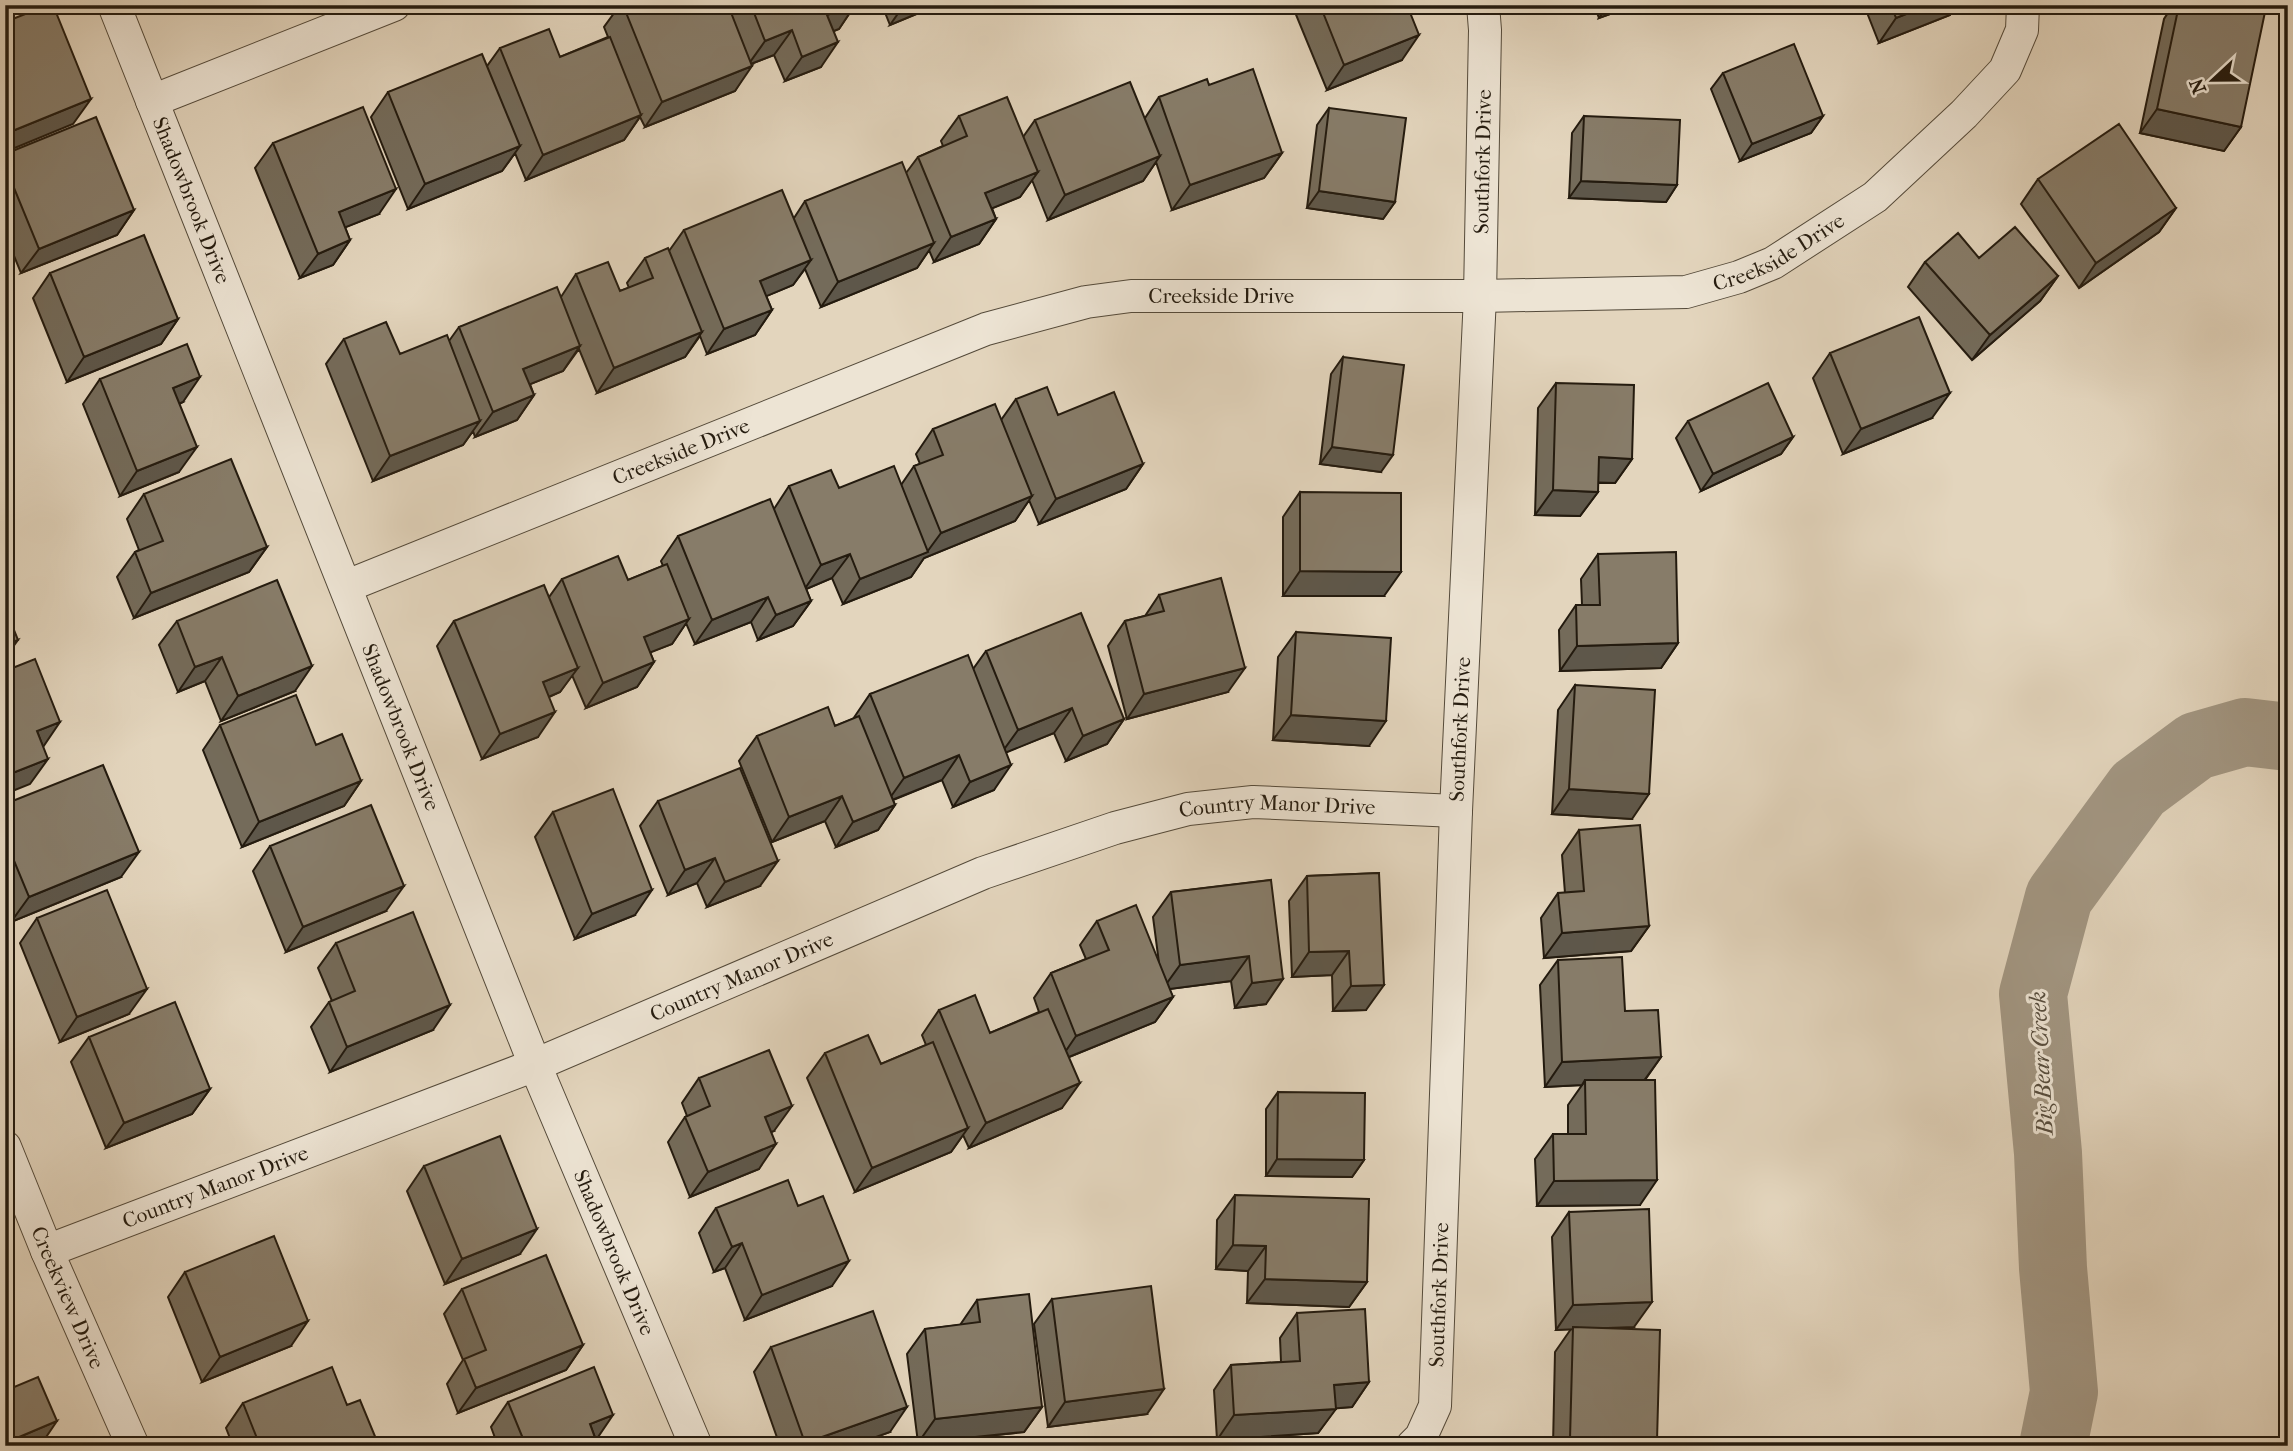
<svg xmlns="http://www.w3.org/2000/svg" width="2293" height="1451" viewBox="0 0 2293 1451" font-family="'IM FELL French Canon',serif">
	<rect width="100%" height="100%" fill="#e3d5bd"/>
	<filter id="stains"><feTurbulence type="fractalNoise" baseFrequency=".00286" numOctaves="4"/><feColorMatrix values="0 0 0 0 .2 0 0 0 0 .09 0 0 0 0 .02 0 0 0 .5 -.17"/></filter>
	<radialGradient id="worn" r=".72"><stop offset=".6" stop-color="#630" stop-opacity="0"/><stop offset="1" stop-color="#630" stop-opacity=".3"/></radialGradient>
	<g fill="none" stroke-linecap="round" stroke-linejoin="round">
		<path stroke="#a29682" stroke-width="68" d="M2053 1446 2064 1392 2053 1268 2048 1153 2033 994 2059 897 2138 789 2196 746 2245 732 2288 737"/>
		<defs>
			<g id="minor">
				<path id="s1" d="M114 5 535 1065 696 1446"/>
				<path d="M152 101 394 5"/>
				<path id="s2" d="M347 586 986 329 1086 302 1131 296H1480L1686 292 1739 277 1773 263 1875 197 1964 114 2005 70 2022 30 2023 5"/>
				<path id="s3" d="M5 1147 47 1251 133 1446"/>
				<path id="s4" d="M47 1251 535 1065 983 873 1115 828 1188 809 1253 802 1456 811"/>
				<path id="s5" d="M1412 1446 1421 1437 1435 1406 1456 811 1480 296 1485 30 1483 5"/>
			</g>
		</defs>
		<use href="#minor" stroke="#544a3a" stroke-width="34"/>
		<use href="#minor" stroke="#ede4d4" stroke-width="32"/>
	</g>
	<path fill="#746b5a" stroke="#241b0f" stroke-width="2" d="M620 5H855L839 29 834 31 821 67 785 81 774 55 751 64 735 91 645 127 640 117 624 140 526 180 515 153 502 171 408 209 371 117 388 92 487 66 500 48 560 57 608 37 604 27Z
		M882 5H938L890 25Z
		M1292 5H1407L1402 60 1327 90Z
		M1594 5H1635L1599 18Z
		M1864 5H1957L1950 15 1879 43Z
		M2173 5H2234L2241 127 2224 151 2140 133 2164 19Z
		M1723 73 1823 116 1811 133 1740 161 1711 89Z
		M1209 85 1282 153 1264 178 1172 210 1156 162 1143 181 1048 220 1032 180 1020 197 992 208 996 219 979 244 934 262 929 250 917 268 821 307 805 269 793 285 766 296 772 310 755 335 707 354 700 336 685 357 597 393 579 349 563 371 530 384 534 395 517 420 475 437 473 431 463 445 373 481 326 364 344 339 400 354 449 341 459 327 561 297 576 274 620 291 629 288 627 283 645 258 669 251 684 230 794 218 805 201 906 173 918 157 943 146 941 141 959 116 1023 137 1035 120 1145 118 1159 97Z
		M1329 108 1395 202 1383 219 1307 208 1317 125Z
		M1584 116 1677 185 1666 202 1569 198 1572 133Z
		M273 143 379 214 345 227 350 240 333 265 300 278 255 168Z
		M5 154 134 210 117 235 21 273 5 234Z
		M2038 179 2176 208 2159 232 2079 288 2021 204Z
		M1979 258 2058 276 2040 301 1972 360 1908 287 1925 262Z
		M50 273 178 319 161 344 67 382 33 298Z
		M1830 353 1932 418 1843 454 1813 378Z
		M1343 357 1381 472 1320 464 1331 374Z
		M100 379 183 402 179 404V472L120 496 83 404Z
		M1556 383 1632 459 1615 483H1598V492L1580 516 1535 515 1538 408Z
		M1016 399 1058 415 1143 464 1126 489 1039 524 1029 500 1015 521 924 558 911 577 843 604 832 578 806 589 811 601 793 626 758 640 751 622 695 644 686 623 672 644 650 652 654 662 637 687 586 708 572 675 560 692 549 697 538 737 482 759 437 646 454 621 549 597 562 579 628 580 663 566 661 561 678 536 774 509 789 486 839 488 901 485 914 466 920 464 916 454 933 429 1001 420Z
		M1688 421 1793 437 1781 454 1701 491 1676 438Z
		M1300 492 1384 596H1283V517Z
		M144 494 267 547 249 572 134 618 117 577 135 552 139 550 127 519Z
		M1598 554 1678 643 1661 668 1560 671 1559 630 1576 605H1582L1581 579Z
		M1159 595 1228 692 1127 719 1108 646 1125 621 1145 616Z
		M177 621 295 691 221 721 205 681 178 692 159 645Z
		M1296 632 1369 746 1273 740 1278 657Z
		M986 651 1124 719 1107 744 1066 761 1054 733 1006 752 994 790 953 807 942 780 893 800 895 805 878 830 836 847 825 821 772 842 739 761 757 736 835 726 853 719 870 694 973 669Z
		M1575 685 1632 819 1552 814 1558 710Z
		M220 725 316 745 361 781 344 806 242 847 203 750Z
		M658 801 760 886 707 907 697 883 668 895 640 826Z
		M5 804 121 877 11 922 5 907Z
		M553 812 635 915 575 939 535 837Z
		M1579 830 1649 926 1631 951 1544 958 1541 918 1558 893H1565L1562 855Z
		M270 846 386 911 286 952 253 871Z
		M1379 873 1366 1010 1333 1011 1332 975 1292 977 1289 901 1307 876Z
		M1271 880 1266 1004 1235 1008 1231 981 1169 989 1173 997 1155 1022 1069 1057 1062 1108 969 1148 963 1135 951 1152 855 1192 807 1078 825 1053 881 1064 926 1045 922 1035 939 1010 990 1033 1039 1012 1034 998 1051 973 1086 959 1080 945 1097 921 1159 963 1153 917 1171 892Z
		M37 918 129 1014 60 1042 20 943Z
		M336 943 433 1030 330 1072 311 1027 329 1002 332 1001 318 968Z
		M1558 960 1625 1011 1661 1057 1645 1080 1640 1205 1537 1206 1535 1159 1553 1134H1568V1105L1582 1085 1545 1087 1540 985Z
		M89 1037 210 1089 192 1114 106 1148 71 1062Z
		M699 1078 774 1131 771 1132 759 1169 690 1197 668 1142 685 1117 687 1116 682 1103Z
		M1278 1092 1364 1160 1352 1177 1266 1176V1109Z
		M424 1166 520 1254 445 1284 407 1191Z
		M1235 1195 1367 1282 1349 1307 1247 1303 1248 1271 1216 1269 1217 1220Z
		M798 1206 832 1286 745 1320 725 1268 714 1272 699 1233 716 1208Z
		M1569 1212 1634 1327 1596 1328 1654 1446H1553L1555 1352 1571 1329 1556 1330 1552 1237Z
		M185 1272 291 1346 202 1382 168 1297Z
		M462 1289 583 1345 566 1370 458 1413 447 1384 463 1360 444 1314Z
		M1052 1299 1147 1414 1048 1427 1034 1324Z
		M977 1300 1042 1407 1024 1432 918 1443 907 1354 925 1329 960 1325Z
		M1297 1313 1369 1382 1352 1407 1336 1408 1318 1433 1217 1440 1214 1390 1231 1365 1281 1362 1280 1338Z
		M771 1347 890 1432 851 1446H780L754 1372Z
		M508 1402 596 1440 598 1446H498L491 1427Z
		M243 1403 379 1446H233L226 1428Z"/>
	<path fill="#5e574a" stroke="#241b0f" stroke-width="2" d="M5 5H13L5 16Z
		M852 5H855L839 29 810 40 827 15Z
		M904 5H938L890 25Z
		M1608 5H1635L1599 18Z
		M1929 5H1957L1950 15 1879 43 1896 18Z
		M792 30 774 55 748 65 765 41Z
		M1419 35 1402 60 1327 90 1344 65Z
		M838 42 821 67 785 81 802 57Z
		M752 66 735 91 645 127 662 102Z
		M91 99 73 124 5 152V134Z
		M2157 109 2241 127 2224 151 2140 133Z
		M641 115 624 140 526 180 543 155Z
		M1823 116 1811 133 1740 161 1752 144Z
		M520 146 502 171 408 209 425 184Z
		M1282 153 1264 178 1172 210 1190 185Z
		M1160 156 1143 181 1048 220 1065 195Z
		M1038 172 1020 197 968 218 985 193Z
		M1581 181 1677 185 1666 202 1569 198Z
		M396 189 379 214 321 237 339 212Z
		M1319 191 1395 202 1383 219 1307 208Z
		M2176 208 2159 232 2079 288 2096 263Z
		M134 210 117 235 21 273 39 249Z
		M996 219 979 244 934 262 951 237Z
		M350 240 333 265 300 278 318 254Z
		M934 243 917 268 821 307 838 282Z
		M811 260 793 285 743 306 760 281Z
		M2058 276 2040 301 1972 360 1990 335Z
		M772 310 755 335 707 354 724 329Z
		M178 319 161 344 67 382 84 357Z
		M702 332 685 357 597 393 614 368Z
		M580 346 563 371 506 394 523 369Z
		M200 377 183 402 156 413 173 388Z
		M1950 393 1932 418 1843 454 1861 429Z
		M534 395 517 420 475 437 493 412Z
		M480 421 463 445 373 481 390 456Z
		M1793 437 1781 454 1701 491 1713 474Z
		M197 447 179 472 120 496 137 471Z
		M1332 447 1393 455 1381 472 1320 464Z
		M1599 457 1632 459 1615 483 1581 482Z
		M1143 464 1126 489 1039 524 1056 499Z
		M1553 490 1598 492 1580 516 1535 515Z
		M1032 496 1015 521 924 558 911 577 843 604 860 579 927 552 941 533Z
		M267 547 249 572 134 618 151 593Z
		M850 554 832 578 804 590 821 565Z
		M1300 571 1401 572 1384 596H1283Z
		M768 597 751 622 695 644 712 620Z
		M811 601 793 626 758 640 776 615Z
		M689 619 672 644 626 662 644 637Z
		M18 640 5 658V645Z
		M1678 643 1661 668 1560 671 1577 646Z
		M222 657 205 681 178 692 195 667Z
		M654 662 637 687 586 708 603 683Z
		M312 666 295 691 221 721 238 696Z
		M578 668 560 692 525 707 543 682Z
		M1245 668 1228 692 1127 719 1144 694Z
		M1072 708 1054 733 1000 755 1018 730Z
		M555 712 538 737 482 759 500 734Z
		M1291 715 1386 721 1369 746 1273 740Z
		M1124 719 1107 744 1066 761 1083 736Z
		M60 722 43 747 37 731Z
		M959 755 942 780 887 802 904 778Z
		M48 759 30 784 5 794V776Z
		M1011 765 994 790 953 807 970 782Z
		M361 781 344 806 242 847 259 822Z
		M1569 789 1649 794 1632 819 1552 814Z
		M842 796 825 821 772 842 789 817Z
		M895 805 878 830 836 847 853 822Z
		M139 852 121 877 11 922 29 897Z
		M715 858 697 883 668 895 685 870Z
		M778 861 760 886 707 907 725 882Z
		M404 886 386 911 286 952 303 927Z
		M652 890 635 915 575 939 592 914Z
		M1649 926 1631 951 1544 958 1562 933Z
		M1349 951 1332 975 1292 977 1309 952Z
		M1249 956 1231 981 1162 990 1180 965Z
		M1283 979 1266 1004 1235 1008 1252 983Z
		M1384 985 1366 1010 1333 1011 1351 986Z
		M147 989 129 1014 60 1042 77 1017Z
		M1173 997 1155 1022 1059 1061 1076 1036Z
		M450 1005 433 1030 330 1072 347 1047Z
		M1661 1057 1643 1082 1585 1080 1582 1085 1545 1087 1562 1062Z
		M1080 1083 1062 1108 969 1148 986 1123Z
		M210 1089 192 1114 106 1148 124 1123Z
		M792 1106 774 1131 748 1141 765 1117Z
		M968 1128 951 1152 855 1192 872 1168Z
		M776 1144 759 1169 690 1197 708 1172Z
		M1277 1159 1364 1160 1352 1177 1266 1176Z
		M1657 1180 1640 1205 1537 1206 1554 1181Z
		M537 1229 520 1254 445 1284 462 1259Z
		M742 1243 725 1268 714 1272 732 1247Z
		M1233 1245 1266 1246 1248 1271 1216 1269Z
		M849 1261 832 1286 745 1320 762 1295Z
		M1265 1279 1367 1282 1349 1307 1247 1303Z
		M1652 1302 1634 1327 1556 1330 1573 1305Z
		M308 1321 291 1346 202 1382 220 1357Z
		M583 1345 566 1370 458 1413 476 1388Z
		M1369 1382 1352 1407 1316 1410 1334 1385Z
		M1164 1389 1147 1414 1048 1427 1065 1402Z
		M907 1407 890 1432 851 1446H804L805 1443Z
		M1042 1407 1024 1432 918 1443 935 1419Z
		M1336 1409 1318 1433 1217 1440 1234 1415Z
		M613 1415 596 1440 590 1424Z
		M57 1421 40 1446H5V1443Z
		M1570 1439 1657 1441 1654 1446H1565Z"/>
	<path fill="#877c69" stroke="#241b0f" stroke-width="2" d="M48 5H53L91 99 5 134V22Z
		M623 5H728L752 66 662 102Z
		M751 5H852L827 15 838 42 802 57 792 30 765 41Z
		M1320 5H1407L1419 35 1344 65Z
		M1891 5H1929L1896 18Z
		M2179 5H2234L2265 12 2241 127 2157 109Z
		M549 29 560 57 610 37 641 115 543 155 500 48Z
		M1794 44 1823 116 1752 144 1723 73Z
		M482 54 520 146 425 184 388 92Z
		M1253 69 1282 153 1190 185 1159 97 1207 79 1209 85Z
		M1130 82 1160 156 1065 195 1035 120Z
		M1007 97 1038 172 985 193 996 219 951 237 918 157 967 136 959 116Z
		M363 107 396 189 339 212 350 240 318 254 273 143Z
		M1329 108 1406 118 1395 202 1319 191Z
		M1584 116 1680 120 1677 185 1581 181Z
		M96 117 134 210 39 249 5 166V154Z
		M2119 124 2176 208 2096 263 2038 179Z
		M902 162 934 243 838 282 805 201Z
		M782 190 811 260 760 281 772 310 724 329 684 230Z
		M2015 227 2058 276 1990 335 1925 262 1958 233 1979 258Z
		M144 235 178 319 84 357 50 273Z
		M668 248 702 332 614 368 576 274 608 262 620 291 653 278 645 258Z
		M557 287 580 346 523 369 534 395 493 412 459 327Z
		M1919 317 1950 393 1861 429 1830 353Z
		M386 322 400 354 447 335 480 421 390 456 344 339Z
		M187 344 200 377 173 388 197 447 137 471 100 379Z
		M1343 357 1404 365 1393 455 1332 447Z
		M1556 383 1634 385 1632 459 1599 457 1598 492 1553 490Z
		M1768 383 1793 437 1713 474 1688 421Z
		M1047 387 1058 415 1114 392 1143 464 1056 499 1016 399Z
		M995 404 1032 496 941 533 914 466 943 455 933 429Z
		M231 459 267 547 151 593 135 552 163 541 144 494Z
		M894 466 928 552 860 579 850 554 821 565 789 486 831 470 839 488Z
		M1300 492 1401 493V572L1300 571Z
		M770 499 811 601 776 615 768 597 712 620 678 536Z
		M1676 552 1678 643 1577 646 1576 605H1600L1598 554Z
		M618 556 628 580 667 564 689 619 644 637 654 662 603 683 562 579Z
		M1221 578 1245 668 1144 694 1125 621 1164 611 1159 595Z
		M277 580 312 666 238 696 222 657 195 667 177 621Z
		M544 585 578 668 543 682 555 712 500 734 454 621Z
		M5 608 18 640 5 645Z
		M1081 613 1124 719 1083 736 1072 708 1018 730 986 651Z
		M1296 632 1391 638 1386 721 1291 715Z
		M968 655 1011 765 970 782 959 755 904 778 870 694Z
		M35 659 60 722 37 731 48 759 5 776V671Z
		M1575 685 1655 690 1649 794 1569 789Z
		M296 695 316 745 342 734 361 781 259 822 220 725Z
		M828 707 835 726 859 716 895 805 853 822 842 796 789 817 757 736Z
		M103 765 139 852 29 897 5 839V804Z
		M740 768 778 861 725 882 715 858 685 870 658 801Z
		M613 789 652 890 592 914 553 812Z
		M371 805 404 886 303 927 270 846Z
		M1640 825 1649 926 1562 933 1558 893 1584 891 1579 830Z
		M1379 873 1384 985 1351 986 1349 951 1309 952 1307 876Z
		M1271 880 1283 979 1252 983 1249 956 1180 965 1171 892Z
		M107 890 147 989 77 1017 37 918Z
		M1136 905 1173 997 1076 1036 1051 973 1109 950 1097 921Z
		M413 912 450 1005 347 1047 329 1002 355 991 336 943Z
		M1622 957 1625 1011 1658 1010 1661 1057 1562 1062 1558 960Z
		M975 995 990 1033 1048 1009 1080 1083 986 1123 939 1010Z
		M175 1002 210 1089 124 1123 89 1037Z
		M868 1035 881 1064 933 1042 968 1128 872 1168 825 1053Z
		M769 1050 792 1106 765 1117 776 1144 708 1172 685 1117 710 1106 699 1078Z
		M1585 1080H1655L1657 1180 1554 1181 1553 1134H1586Z
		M1278 1092 1365 1093 1364 1160 1277 1159Z
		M500 1136 537 1229 462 1259 424 1166Z
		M788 1180 798 1206 823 1196 849 1261 762 1295 742 1243 732 1247 716 1208Z
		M1235 1195 1369 1199 1367 1282 1265 1279 1266 1246 1233 1245Z
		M1649 1209 1652 1302 1573 1305 1569 1212Z
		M274 1236 308 1321 220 1357 185 1272Z
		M546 1255 583 1345 476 1388 464 1359 486 1350 462 1289Z
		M1151 1286 1164 1389 1065 1402 1052 1299Z
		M1029 1294 1042 1407 935 1419 925 1329 980 1322 977 1300Z
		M5 1296 9 1305 5 1306Z
		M1365 1309 1369 1382 1334 1385 1336 1409 1234 1415 1231 1365 1300 1361 1297 1313Z
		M873 1311 907 1407 805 1443 771 1347Z
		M1573 1327 1660 1330 1657 1441 1570 1439Z
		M332 1367 347 1405 360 1400 379 1446H260L243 1403Z
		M594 1367 613 1415 590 1424 598 1446H526L508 1402Z
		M5 1371 12 1388 38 1377 57 1421 5 1443Z"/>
	<g text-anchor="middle" stroke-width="6" stroke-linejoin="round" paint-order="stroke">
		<g font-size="21" fill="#241b0f" stroke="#ede4d4">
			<text dy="7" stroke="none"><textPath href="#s5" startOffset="1292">Southfork Drive</textPath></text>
			<text dy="7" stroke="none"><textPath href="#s1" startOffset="210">Shadowbrook Drive</textPath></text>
			<text dy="7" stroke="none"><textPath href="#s2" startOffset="1494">Creekside Drive</textPath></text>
			<text dy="7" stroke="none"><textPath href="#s2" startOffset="928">Creekside Drive</textPath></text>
			<text dy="7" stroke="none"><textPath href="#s2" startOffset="360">Creekside Drive</textPath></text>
			<text dy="7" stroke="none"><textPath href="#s1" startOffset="777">Shadowbrook Drive</textPath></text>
			<text dy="7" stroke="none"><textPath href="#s5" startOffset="724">Southfork Drive</textPath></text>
			<text dy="7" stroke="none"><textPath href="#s4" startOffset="1314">Country Manor Drive</textPath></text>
			<text dy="7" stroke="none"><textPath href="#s4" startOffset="747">Country Manor Drive</textPath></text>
			<text dy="7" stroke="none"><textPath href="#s4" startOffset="180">Country Manor Drive</textPath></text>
			<text dy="7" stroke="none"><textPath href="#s1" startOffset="1344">Shadowbrook Drive</textPath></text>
			<text dy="7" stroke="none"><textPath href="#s5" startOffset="158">Southfork Drive</textPath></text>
			<text dy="7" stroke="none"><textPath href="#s3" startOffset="163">Creekview Drive</textPath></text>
		</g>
		<g font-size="23" font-style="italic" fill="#564c3d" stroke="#ede4d4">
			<text transform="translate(2041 1063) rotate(-93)" y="8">Big Bear Creek</text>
		</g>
	</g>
	<rect width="2293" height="1451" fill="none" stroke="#e3d5bd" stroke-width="28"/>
	<rect x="7" y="7" width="2279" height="1437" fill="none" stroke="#241b0f" stroke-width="3.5"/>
	<rect x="14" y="14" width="2265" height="1423" fill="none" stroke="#241b0f" stroke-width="2"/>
	<g transform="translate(2213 80) rotate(248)" stroke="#ede4d4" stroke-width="5" paint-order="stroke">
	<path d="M0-5L12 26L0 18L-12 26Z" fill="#241b0f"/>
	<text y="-10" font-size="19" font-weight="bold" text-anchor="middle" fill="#241b0f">N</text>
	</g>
	<rect width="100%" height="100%" filter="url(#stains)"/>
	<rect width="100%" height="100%" fill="url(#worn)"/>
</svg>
